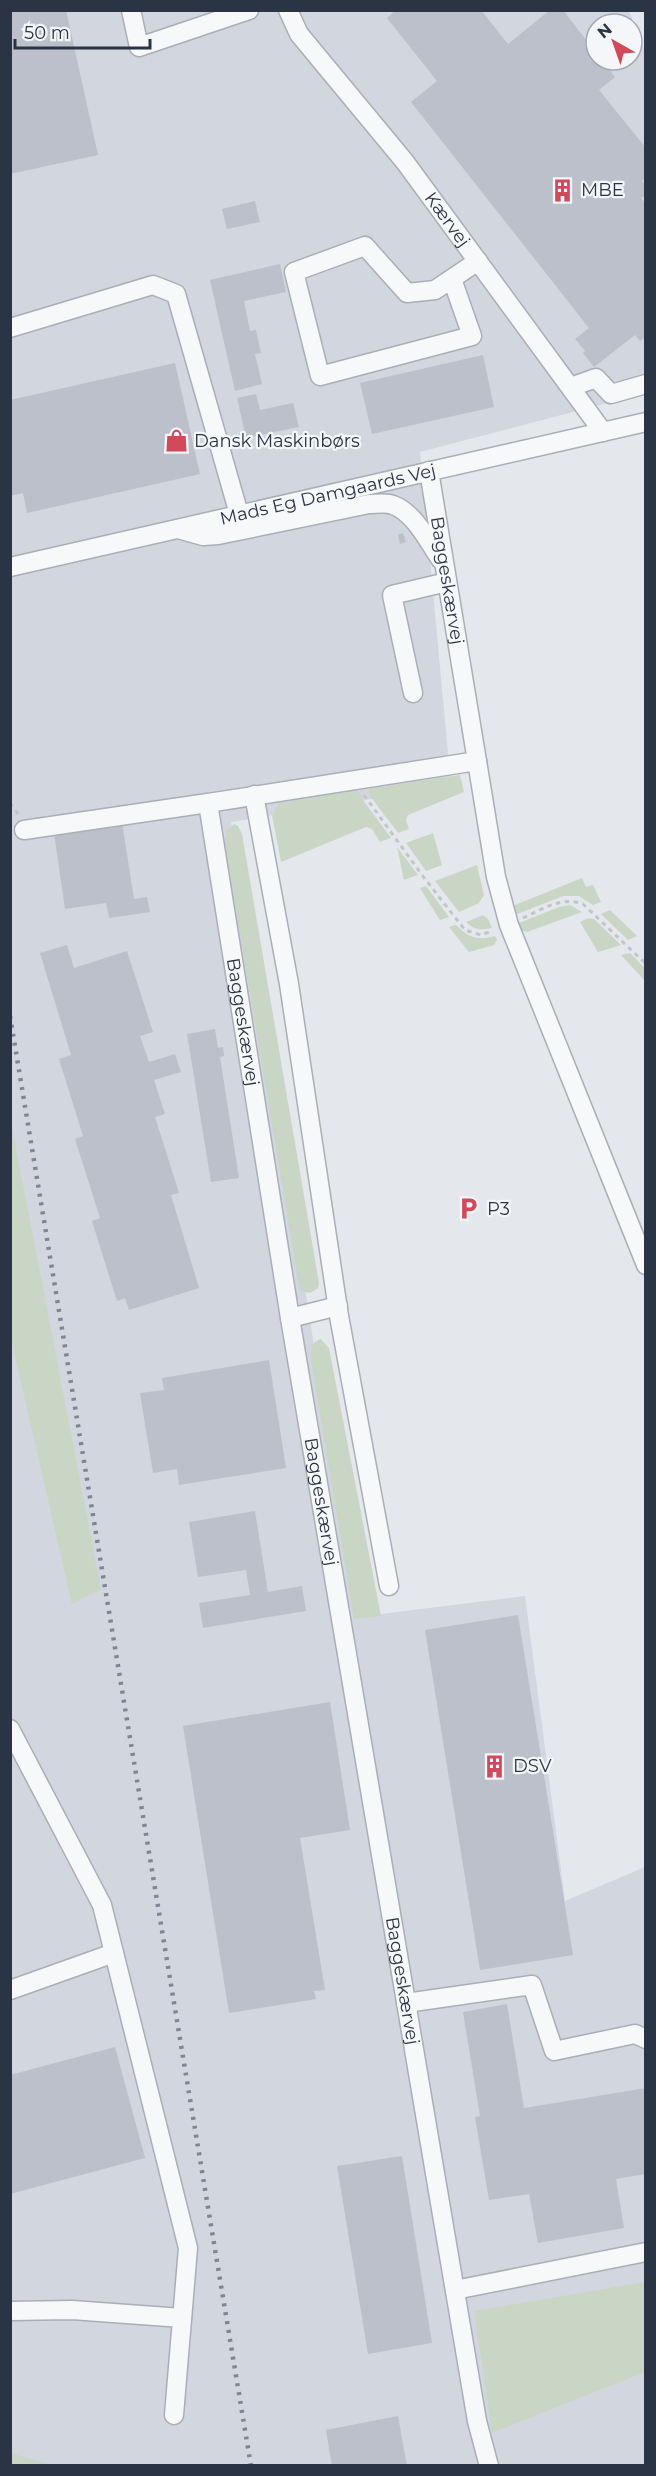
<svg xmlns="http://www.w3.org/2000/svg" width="656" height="2476" viewBox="0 0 656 2476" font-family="Montserrat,sans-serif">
	<rect width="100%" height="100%" fill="#e4e7ec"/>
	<path fill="#d2d6de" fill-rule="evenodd" d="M10 11H629L645 52V393L420 452 451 786 231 822 357 1617 525 1596 565 1901 645 1867V2465L52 2466 11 2453ZM596 24H632V60H596Z"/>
	<path fill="#c9d6c5" d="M460 775 464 792 408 815 406 820 409 829 398 833 370 796 369 789Z
		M358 790 363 800 391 838 380 842 372 829 366 827 281 862 272 815 279 803Z
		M234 824 238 826 242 834 319 1283 318 1288 310 1293 301 1291 299 1286 225 844 227 830Z
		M433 833 442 865 426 871 406 843Z
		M397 847 418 875 404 880Z
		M477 865 484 895 479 903 459 912 435 881Z
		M582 878 586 887 593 885 601 902 593 905 579 896H563L515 915 513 910 515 905Z
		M426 886 449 917 440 920 420 888Z
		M570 905 582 912 527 932 520 930 519 923 559 907Z
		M610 910 637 936 628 940 601 914Z
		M483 915 488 919 492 928C481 930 475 931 466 922Z
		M588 918 594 919 621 945 598 952 580 922Z
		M456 925C469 938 478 941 495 936L497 940 494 945 469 952 449 927Z
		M630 953 645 968V981L621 955Z
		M10 1117 101 1589 72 1604 11 1339Z
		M321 1339 329 1348 381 1616 354 1619 311 1360C310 1350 311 1342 321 1339Z
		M645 2282V2372L492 2433 474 2311Z
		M11 2453 52 2465H11Z"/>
	<path fill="#bbc0ca" d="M10 10H66L98 155 10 174Z
		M396 10H481L508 44 550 10H563L596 53V60H602L615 77 599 90 646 148V178L642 181 646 186V195L641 198 646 204V337L640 341 635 335 594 367 583 353 585 351 575 339 589 328 411 102 437 81 387 18Z
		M255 201 260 222 227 229 222 209Z
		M280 264 286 292 244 301 250 331 256 330 261 353 255 354 262 384 235 391 210 280Z
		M483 355 494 407 372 434 360 383Z
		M175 363 200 474 27 513 23 493 10 496V400Z
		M256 394 260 410 293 403 299 427 246 438 237 398Z
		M403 533 406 542 400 544 398 535Z
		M122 822 134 899 147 897 150 912 109 918 106 903 65 909 54 833Z
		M67 945 74 968 127 951 153 1032 140 1036 149 1062 175 1054 181 1072 154 1080 165 1114 155 1117 179 1193 171 1195 199 1288 129 1310 125 1298 117 1301 92 1221 100 1218 75 1139 83 1136 59 1059 71 1055 40 953Z
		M215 1029 218 1048 223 1047 224 1056 220 1057 239 1178 211 1182 187 1034Z
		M269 1360 286 1468 179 1485 177 1469 153 1473 140 1393 164 1390 162 1378Z
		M255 1511 268 1592 302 1586 306 1611 203 1628 199 1603 250 1595 246 1570 198 1577 189 1522Z
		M518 1615 573 1955 480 1970 425 1630Z
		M330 1702 350 1830 300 1838 325 1990 314 1991 316 1999 229 2013 183 1726Z
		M507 2004 524 2108 646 2088V2174L616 2179 624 2228 538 2243 529 2194 489 2200 475 2117 480 2116 463 2012Z
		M115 2047 145 2158 10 2194V2075Z
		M402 2156 432 2343 368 2354 337 2166Z
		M398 2416 407 2466H332L326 2430Z"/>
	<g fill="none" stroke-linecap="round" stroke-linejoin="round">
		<defs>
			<g id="minor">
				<path d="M131 10 139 47 249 10"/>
				<path id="s1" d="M288 10 299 34 405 162 603 432"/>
				<path d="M452 279 472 336 320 376 294 272 365 246 407 293 435 290 478 261"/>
				<path d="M10 328 153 285 176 294 239 514"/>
				<path d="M571 387 596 378 611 394 646 384"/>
				<path id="s2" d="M429 471 477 761 208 803 290 1318 477 2421 489 2466"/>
				<path d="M178 529 203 536 218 535 369 504C376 504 386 502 393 505 415 513 429 543 441 560"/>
				<path id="s3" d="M10 567 646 422"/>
				<path d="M413 693 392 595 447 582"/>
				<path d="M477 761 496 877 509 925 646 1265"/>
				<path d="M254 795 289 984 339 1316 389 1586"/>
				<path d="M24 830 208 803"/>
				<path d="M290 1318 338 1306"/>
				<path d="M10 1729 102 1905 188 2248 174 2415"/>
				<path d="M10 1990 114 1953"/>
				<path d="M406 2003 532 1985 554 2051 635 2034 646 2039"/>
				<path d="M455 2290 646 2252"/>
				<path d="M10 2311 72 2310 182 2318"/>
			</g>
		</defs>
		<use href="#minor" stroke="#a9aeb7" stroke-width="21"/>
		<path stroke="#c2c5cb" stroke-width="3" stroke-dasharray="4.5 4.5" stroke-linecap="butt" d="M364 795 425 879 465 930 481 935 492 931
			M10 803 18 814
			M523 918C543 909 561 896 583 904L646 964"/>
		<use href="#minor" stroke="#f7f8fa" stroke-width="18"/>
		<path stroke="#7d8696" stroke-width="4.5" stroke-dasharray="3 6" stroke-linecap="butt" d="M10 1016 251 2466"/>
	</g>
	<defs>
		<symbol id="building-bare" viewBox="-9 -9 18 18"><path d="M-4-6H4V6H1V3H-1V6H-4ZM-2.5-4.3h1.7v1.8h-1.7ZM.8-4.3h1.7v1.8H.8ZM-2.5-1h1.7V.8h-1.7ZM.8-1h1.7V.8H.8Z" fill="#d1495b" stroke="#f4f6f9" stroke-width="2.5" paint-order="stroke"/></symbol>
		<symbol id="shop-bare" viewBox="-9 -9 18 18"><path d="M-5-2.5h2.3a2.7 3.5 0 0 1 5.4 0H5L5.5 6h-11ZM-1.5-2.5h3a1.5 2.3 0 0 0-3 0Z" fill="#d1495b" stroke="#f4f6f9" stroke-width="2.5" paint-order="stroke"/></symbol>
		<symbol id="parking-bare" viewBox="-9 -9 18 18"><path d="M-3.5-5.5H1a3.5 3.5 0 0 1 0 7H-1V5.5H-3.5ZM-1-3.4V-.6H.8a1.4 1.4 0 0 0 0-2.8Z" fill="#d1495b" stroke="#f4f6f9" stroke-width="2.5" paint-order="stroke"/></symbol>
	</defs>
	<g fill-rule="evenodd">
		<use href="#building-bare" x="546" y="174" width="33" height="33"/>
		<use href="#shop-bare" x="160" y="424" width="33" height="33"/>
		<use href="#parking-bare" x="452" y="1192" width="33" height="33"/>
		<use href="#building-bare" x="478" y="1750" width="33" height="33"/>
	</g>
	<g text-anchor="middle" stroke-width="4.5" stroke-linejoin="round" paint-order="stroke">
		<g font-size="18" fill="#2b3445" stroke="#f4f6f9" text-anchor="start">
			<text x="581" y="196">MBE</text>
			<text x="194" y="447">Dansk Maskinbørs</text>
			<text x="487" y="1215">P3</text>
			<text x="513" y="1772">DSV</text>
		</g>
		<g font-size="18" fill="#2b3445" stroke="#f4f6f9">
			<text dy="6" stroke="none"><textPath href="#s1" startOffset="264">Kærvej</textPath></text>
			<text dy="6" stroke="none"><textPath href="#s3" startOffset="326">Mads Eg Damgaards Vej</textPath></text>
			<text dy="6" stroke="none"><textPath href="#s2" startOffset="111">Baggeskærvej</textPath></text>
			<text dy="6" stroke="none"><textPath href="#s2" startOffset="788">Baggeskærvej</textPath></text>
			<text dy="6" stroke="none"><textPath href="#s2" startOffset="1274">Baggeskærvej</textPath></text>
			<text dy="6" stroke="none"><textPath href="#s2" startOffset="1760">Baggeskærvej</textPath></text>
		</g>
	</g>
	<rect width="656" height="2476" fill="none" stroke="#2b3445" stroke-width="24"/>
	<g transform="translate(614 42) rotate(320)"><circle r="28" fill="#f4f6f9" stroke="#a4a8b1" stroke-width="1.5"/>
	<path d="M0-4.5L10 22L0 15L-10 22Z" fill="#d1495b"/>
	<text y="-9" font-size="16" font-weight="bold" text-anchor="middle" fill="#2b3445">N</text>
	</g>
	<path d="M15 39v9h135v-9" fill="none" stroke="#2b3445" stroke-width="3"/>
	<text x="24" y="39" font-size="18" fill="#2b3445" stroke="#f4f6f9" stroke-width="4.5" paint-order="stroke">50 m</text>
</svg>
